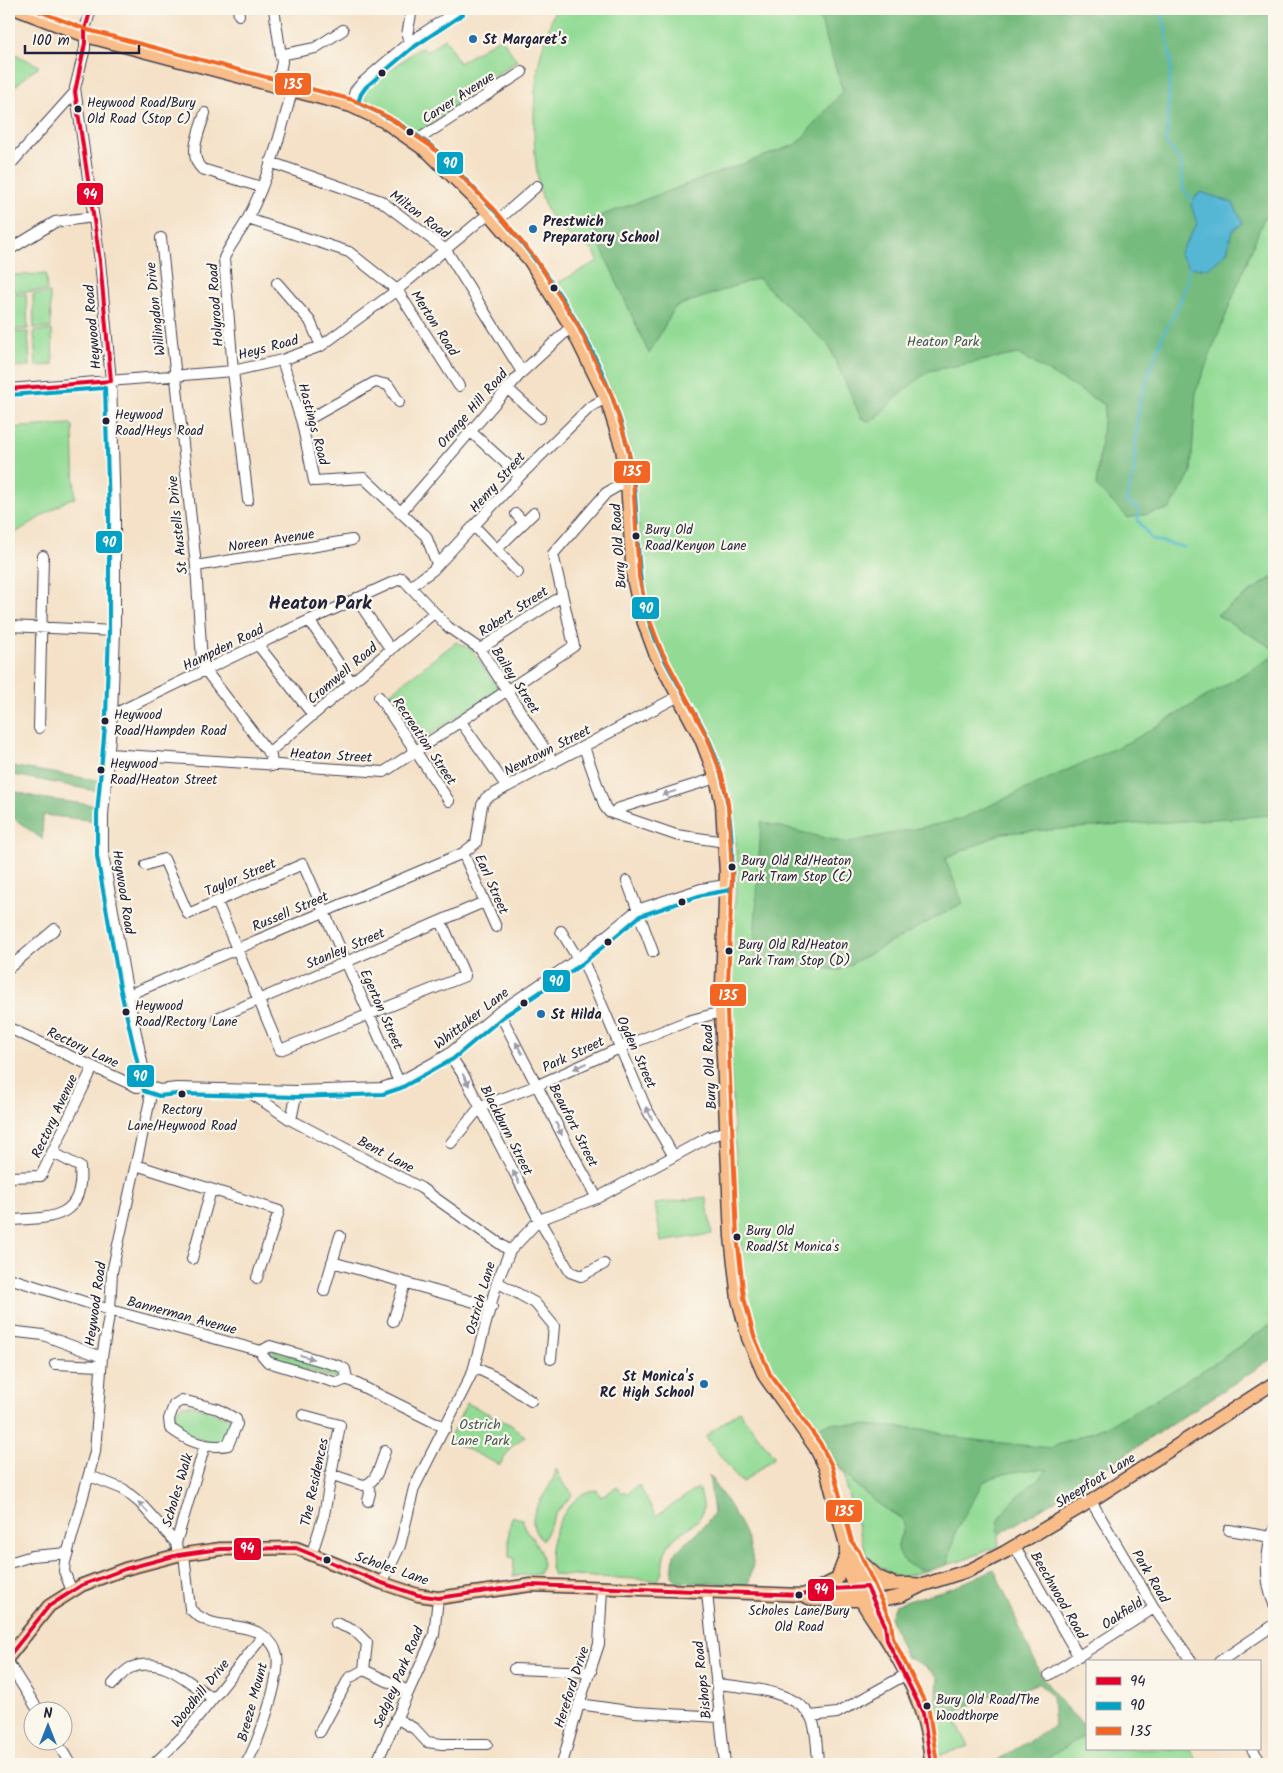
<svg xmlns="http://www.w3.org/2000/svg" width="1283" height="1773" viewBox="0 0 1283 1773" font-family="Kalam,sans-serif">
	<rect width="100%" height="100%" fill="#fbf7ec"/>
	<filter id="ink" filterUnits="userSpaceOnUse"><feTurbulence type="fractalNoise" baseFrequency=".02" numOctaves="2"/><feDisplacementMap in="SourceGraphic" scale="10" xChannelSelector="R" yChannelSelector="G"/><feConvolveMatrix kernelMatrix="1 2 1 2 8 2 1 2 1" color-interpolation-filters="sRGB"/></filter>
	<filter id="wash" filterUnits="userSpaceOnUse"><feTurbulence type="fractalNoise" baseFrequency=".0096" numOctaves="4" result="noise"/><feDisplacementMap in="SourceGraphic" scale="20" xChannelSelector="R" yChannelSelector="G"/><feGaussianBlur stdDeviation="1.12" result="paint"/><feColorMatrix in="noise" values="0 0 0 0 0 0 0 0 0 0 0 0 0 0 0 0 0 1.4 0 .05"/><feComposite in="paint" operator="in"/></filter>
	<g filter="url(#wash)">
		<rect width="100%" height="100%" fill="#f4e1c7"/>
		<path fill="#93db95" stroke="#5a7e68" d="M555 9H1274V1357L1071 1490 998 1534 999 1546 961 1561 898 1578 868 1559 846 1488 845 1474 836 1465 768 1364 757 1337 746 1295 741 1252 727 1010 736 888V844L725 790 716 757 666 660 650 622 642 580 636 493 631 455 619 413 599 363 596 361 554 285 598 261 594 251 548 222 552 218C530 190 532 103 538 68 541 48 549 28 555 9Z
			M501 37 517 61 455 101 457 106 418 132 367 105 363 92 368 87 418 49 423 48 426 52 445 38 459 63Z
			M9 51 39 66 9 91Z
			M46 274 47 291 13 292 12 275Z
			M50 293 51 328H34L33 294Z
			M26 294 28 329 11 330 9 295Z
			M52 330 53 365 36 366 34 331Z
			M11 332H28L30 366 13 367Z
			M70 424 73 426 75 498 69 499 9 537V428Z
			M456 642 471 649 499 689 419 742 387 695Z
			M706 1197 712 1234 661 1242 655 1204Z
			M266 1349 341 1370 344 1374 339 1380 267 1357Z
			M467 1403 511 1425 525 1436 511 1447 500 1465 448 1440Z
			M181 1405H192L231 1419 234 1422 231 1437 216 1445 173 1429 174 1415Z
			M739 1411 774 1456 773 1459 743 1482 739 1480 706 1437 708 1434Z
			M556 1469 563 1483 573 1494 555 1515 542 1541C517 1513 551 1497 556 1469Z
			M639 1485 656 1516 698 1488C717 1527 679 1523 666 1550 661 1560 665 1571 658 1580L554 1575C540 1550 567 1489 597 1490L601 1497 617 1487 622 1493 625 1491 627 1493Z
			M512 1516 522 1519C528 1540 550 1550 539 1574L513 1576 514 1558 509 1557V1530Z
			M936 1711 952 1715 969 1746 937 1756Z
			M1087 1723V1749H1190L1199 1764H1008Z"/>
		<path fill="#76bb7e" stroke="#4c6e5c" d="M817 9H1274V215L1264 218 1196 391 1191 473 1170 509 1128 518 1096 486 1105 405 1018 354 929 371 907 388 871 422 861 418 829 346 758 278 675 307 649 354 589 220 797 144 843 91Z
			M1274 576V649L1217 615Z
			M1274 656V815L1002 833 945 859 963 903 840 970 753 962 761 822 845 843 958 820 1135 739Z
			M9 766 103 781 101 792 9 774Z
			M9 790 40 798 100 806 98 821 43 815 42 839 9 815Z
			M1274 1322V1357L1071 1490 998 1535C992 1509 1033 1486 1048 1470 1027 1468 1001 1473 983 1482L956 1531 947 1565C941 1566 934 1570 927 1570 914 1571 896 1559 898 1544 899 1535 908 1528 902 1519 864 1497 839 1471 815 1435L817 1427 833 1423 923 1429 964 1439 1050 1448 1105 1427 1153 1401 1221 1359Z
			M709 1475C726 1502 749 1529 753 1562 753 1571 749 1577 749 1585L678 1582 672 1576 674 1554 703 1527 714 1513Z
			M994 1569 1041 1676 1068 1710 1087 1728V1734L1038 1764H991L1054 1726 1052 1696 1038 1683 1009 1695 987 1696 952 1715 936 1711 938 1677 923 1665 905 1656 890 1617 895 1605 955 1587Z"/>
		<path fill="#56b7d5" stroke="#3c6c88" d="M1201 192 1233 203 1243 223 1232 231 1227 252 1208 269 1189 267 1179 254 1197 224 1191 205 1196 196Z"/>
		<g fill="none" stroke-linecap="round" stroke-linejoin="round">
			<path stroke="#56b7d5" stroke-width="2.5" d="M1162 9 1171 61 1166 144 1181 161 1183 189 1193 201
				M1184 547 1151 539 1138 520V509L1126 501 1133 475 1139 403 1163 335 1176 311 1187 284 1189 267"/>
		</g>
	</g>
	<g filter="url(#ink)">
		<g fill="none" stroke-linecap="round" stroke-linejoin="round">
			<defs>
				<path id="minor" d="M238 9 239 15
					M274 9 282 62 277 87
					M410 42 407 35 412 9
					M280 55 315 48 343 30
					M351 106 355 91 362 83 407 44 460 9
					M205 113C200 130 187 155 202 169L261 187
					M417 144 422 137 522 72
					M270 162 381 201 446 250 522 372
					M9 166 75 92
					M248 219 349 252 397 290 459 386
					M496 222 537 186
					M161 238 196 566 202 662 206 671 271 756 272 766
					M9 250 55 222 93 217
					M277 283 310 321 321 346
					M282 360 302 423 314 481 364 478 426 536 437 564
					M9 389 233 371 282 360 321 346 397 290 489 213
					M508 389 540 418
					M302 423 375 382 388 385 399 402
					M470 431 520 476
					M248 500 233 371 224 258C231 243 241 232 248 218 268 179 281 133 292 91
					M400 513 522 372 571 327
					M516 514 524 523
					M475 527 518 572
					M497 549 534 513
					M196 566 352 540
					M410 587 433 570 520 476 590 407 606 398
					M356 598 391 650
					M309 620 352 683
					M9 626 115 631
					M258 645 313 715
					M480 649 562 596
					M379 697 449 801
					M112 715 286 631 402 578 448 627 480 649 554 763
					M461 722 507 787
					M39 728 43 556
					M584 747 605 807 609 812 676 835 726 842
					M268 753 434 613
					M109 754 384 772 574 646 553 554 606 493 627 481
					M614 814 617 809 716 778
					M463 853 496 927
					M146 865 164 859 188 914 303 864 399 1082
					M627 881 653 952
					M217 902 280 1050 465 976 441 921
					M561 931 578 959
					M581 956 646 1108 673 1155
					M9 968 55 929
					M128 995 463 853 476 843 482 805 486 798 677 697
					M499 1012 567 1144 597 1198
					M217 1018 484 902
					M9 1028 137 1087 148 1086 159 1090 177 1088 297 1091 382 1088 399 1082 449 1054 499 1012 578 959 637 910 701 889 726 885
					M449 1054 464 1076 539 1220 570 1272 581 1276 604 1264
					M246 1090 291 1120 421 1188 510 1251
					M291 1120 297 1091
					M451 1143 480 1107 538 1085 622 1047 688 1021 721 1012
					M136 1165 279 1211 257 1278
					M9 1177 41 1176 93 1067
					M9 1220C50 1218 85 1220 80 1167L52 1152
					M192 1259 211 1190
					M332 1262 492 1307
					M9 1278 110 1310 261 1351
					M497 1282 535 1303 554 1326 551 1359
					M324 1291 340 1236
					M393 1321 405 1283
					M9 1331 43 1335 102 1357
					M261 1351 270 1346 339 1366 345 1369 347 1379
					M261 1351 262 1355 268 1362 337 1383 347 1379
					M55 1364 101 1366
					M474 1367 499 1379 531 1401
					M347 1379 446 1428
					M182 1400 218 1409 236 1419 237 1424 228 1445C207 1449 187 1441 170 1428L169 1419 174 1405Z
					M303 1415 340 1425 324 1515 312 1553
					M330 1474 363 1485C377 1484 381 1462 385 1451
					M90 1476 123 1489 139 1502 176 1543 178 1555
					M368 1501 370 1493 368 1484
					M1091 1501 1154 1608 1192 1662
					M1274 1529C1265 1552 1264 1581 1274 1604
					M1229 1530 1271 1537
					M176 1543 205 1445
					M1015 1547 1079 1657
					M184 1554 190 1609C212 1631 232 1621 257 1632 265 1636 273 1643 276 1651 284 1672 258 1743 246 1764
					M9 1563 32 1556 68 1553
					M382 1583 400 1546 414 1488 473 1371 497 1282 510 1251 539 1220 597 1198 709 1137 727 1131
					M72 1591 64 1571 65 1562 95 1452 102 1357 110 1310 112 1272 150 1100 128 995 103 855V815L112 715 115 631V512L111 381 100 261 75 88 85 48V29L91 9
					M707 1593 725 1764
					M1219 1662 1274 1625
					M9 1664 38 1710
					M514 1669 591 1672
					M364 1670 408 1691
					M1049 1675 1154 1608
					M113 1684C118 1679 124 1671 130 1668 162 1655 187 1681 212 1698
					M716 1684C744 1687 802 1690 813 1722 817 1734 817 1751 818 1764
					M579 1704 635 1712 720 1717
					M811 1716 837 1713 905 1675
					M396 1718 415 1729 427 1742 442 1744H487
					M320 1732 349 1678 364 1670 367 1643 355 1631 336 1623
					M56 1740 70 1764
					M1252 1749 1262 1764
					M154 1764 183 1736 263 1636
					M376 1764 434 1635 438 1598
					M562 1764 579 1704 599 1644 602 1588"/>
				<path id="major" d="M16 9 86 36 351 106 385 122 428 152 489 213 530 261 571 327 606 398 622 449 627 481 633 578 641 615 655 653 701 739 716 778 722 804 726 874 721 1012 731 1237 738 1299 748 1338 765 1377 815 1447 826 1469 846 1545C844 1585 868 1610 888 1642 912 1679 928 1720 931 1764
					M848 1546 885 1625 887 1640
					M856 1557 878 1577 892 1583
					M819 1588 837 1579 845 1558
					M802 1595C819 1589 835 1591 853 1589 877 1587 898 1582 923 1585
					M9 1656 49 1606 82 1585 125 1569 178 1555 220 1549 296 1548 382 1583 418 1595 438 1598 531 1585 802 1595 814 1600H882L901 1596 923 1585 970 1570 1005 1552 1091 1501 1274 1383"/>
			</defs>
			<use href="#minor" stroke="#423f50" stroke-width="12"/>
			<use href="#major" stroke="#423f50" stroke-width="15"/>
			<use href="#minor" stroke="#fff" stroke-width="10"/>
			<use href="#major" stroke="#f8bd89" stroke-width="12"/>
			<defs>
				<path id="bus-1" d="M91 9 85 29V43L75 92 100 261 111 381
					M9 389 111 381
					M9 1656 49 1606 82 1585 125 1569 178 1555 220 1549 296 1548 382 1583 418 1595 438 1598 531 1585 802 1595 815 1590 867 1587 885 1625 887 1640 923 1713 931 1764"/>
				<path id="bus-2" d="M9 395 105 388 109 512V631L106 715 97 814V856L120 987 144 1091 159 1096 177 1094 297 1097 383 1094 401 1088 453 1059 503 1017 582 964 640 916 702 895 730 890 732 885C734 833 729 781 706 734 688 698 663 664 650 625 632 567 642 507 628 449 605 352 548 267 481 196 464 178 448 160 429 144 407 127 383 114 358 103L361 94 366 87 411 49 463 14"/>
				<path id="bus-3" d="M33 9 88 30 353 100 388 117 432 147 494 209 535 258 577 324 612 396 628 448 633 481 639 577 647 613 661 650 707 737 722 776 728 803 732 874 727 1012 737 1237 744 1298 754 1336 770 1374 820 1443 832 1466 852 1542 859 1551 891 1622 893 1638 929 1711 937 1763"/>
			</defs>
			<use href="#bus-1" stroke="#fbf7ec" stroke-width="8"/>
			<use href="#bus-2" stroke="#fbf7ec" stroke-width="8"/>
			<use href="#bus-3" stroke="#fbf7ec" stroke-width="8"/>
			<use href="#bus-1" stroke="#e4002b" stroke-width="4"/>
			<use href="#bus-2" stroke="#02a2c7" stroke-width="4"/>
			<use href="#bus-3" stroke="#f26522" stroke-width="4"/>
		</g>
		<defs><path id="oneway-solid" d="M-6-.8H1V-3.2L6.5 0L1 3.2V.8H-6Z" transform="scale(1.25)"/></defs>
		<g fill="#9c9ca7">
			<use href="#oneway-solid" transform="translate(669 793) rotate(163)"/>
			<use href="#oneway-solid" transform="translate(519 1048) rotate(-119)"/>
			<use href="#oneway-solid" transform="translate(580 1066) rotate(155)"/>
			<use href="#oneway-solid" transform="translate(466 1080) rotate(61)"/>
			<use href="#oneway-solid" transform="translate(649 1113) rotate(-116)"/>
			<use href="#oneway-solid" transform="translate(559 1129) rotate(64)"/>
			<use href="#oneway-solid" transform="translate(516 1177) rotate(-117)"/>
			<use href="#oneway-solid" transform="translate(307 1357) rotate(16)"/>
			<use href="#oneway-solid" transform="translate(143 1507) rotate(-133)"/>
		</g>
	</g>
	<g fill="#1f6fb2" stroke="#fbf7ec" stroke-width="2">
		<circle cx="473" cy="39" r="5"/>
		<circle cx="533" cy="229" r="5"/>
		<circle cx="541" cy="1014" r="5"/>
		<circle cx="704" cy="1384" r="5"/>
	</g>
	<g fill="#22223b" stroke="#fbf7ec" stroke-width="2">
		<circle cx="382" cy="73" r="4.5"/>
		<circle cx="78" cy="109" r="4.5"/>
		<circle cx="410" cy="132" r="4.5"/>
		<circle cx="554" cy="288" r="4.5"/>
		<circle cx="106" cy="421" r="4.5"/>
		<circle cx="636" cy="536" r="4.5"/>
		<circle cx="105" cy="721" r="4.5"/>
		<circle cx="101" cy="770" r="4.5"/>
		<circle cx="732" cy="867" r="4.5"/>
		<circle cx="682" cy="902" r="4.5"/>
		<circle cx="608" cy="942" r="4.5"/>
		<circle cx="729" cy="951" r="4.5"/>
		<circle cx="524" cy="1003" r="4.5"/>
		<circle cx="126" cy="1012" r="4.5"/>
		<circle cx="182" cy="1094" r="4.5"/>
		<circle cx="737" cy="1237" r="4.5"/>
		<circle cx="327" cy="1560" r="4.5"/>
		<circle cx="799" cy="1595" r="4.5"/>
		<circle cx="927" cy="1706" r="4.5"/>
	</g>
	<g text-anchor="middle" stroke-width="4.5" stroke-linejoin="round" paint-order="stroke">
		<g font-size="13" fill="#22223b" stroke="#fbf7ec" text-anchor="start">
			<text x="87" y="107">Heywood Road/Bury<tspan x="87" dy="16">Old Road (Stop C)</tspan></text>
			<text x="115" y="419">Heywood<tspan x="115" dy="16">Road/Heys Road</tspan></text>
			<text x="645" y="534">Bury Old<tspan x="645" dy="16">Road/Kenyon Lane</tspan></text>
			<text x="114" y="719">Heywood<tspan x="114" dy="16">Road/Hampden Road</tspan></text>
			<text x="110" y="768">Heywood<tspan x="110" dy="16">Road/Heaton Street</tspan></text>
			<text x="741" y="865">Bury Old Rd/Heaton<tspan x="741" dy="16">Park Tram Stop (C)</tspan></text>
			<text x="738" y="949">Bury Old Rd/Heaton<tspan x="738" dy="16">Park Tram Stop (D)</tspan></text>
			<text x="135" y="1010">Heywood<tspan x="135" dy="16">Road/Rectory Lane</tspan></text>
			<text x="182" y="1114" text-anchor="middle">Rectory<tspan x="182" dy="16">Lane/Heywood Road</tspan></text>
			<text x="746" y="1235">Bury Old<tspan x="746" dy="16">Road/St Monica's</tspan></text>
			<text x="799" y="1615" text-anchor="middle">Scholes Lane/Bury<tspan x="799" dy="16">Old Road</tspan></text>
			<text x="936" y="1704">Bury Old Road/The<tspan x="936" dy="16">Woodthorpe</tspan></text>
		</g>
		<g font-size="14" font-weight="bold" fill="#22223b" stroke="#fbf7ec" text-anchor="start">
			<text x="483" y="44">St Margaret's</text>
			<text x="543" y="226">Prestwich<tspan x="543" dy="16">Preparatory School</tspan></text>
			<text x="551" y="1019">St Hilda</text>
			<text x="694" y="1381" text-anchor="end">St Monica's<tspan x="694" dy="16">RC High School</tspan></text>
		</g>
		<g font-size="14" fill="#22223b" stroke="#fbf7ec">
			<text transform="translate(458 97) rotate(-33)" y="5">Carver Avenue</text>
			<text transform="translate(420 214) rotate(37)" y="5">Milton Road</text>
			<text transform="translate(215 305) rotate(-94)" y="5">Holyrood Road</text>
			<text transform="translate(155 309) rotate(-96)" y="5">Willingdon Drive</text>
			<text transform="translate(435 323) rotate(57)" y="5">Merton Road</text>
			<text transform="translate(92 327) rotate(-95)" y="5">Heywood Road</text>
			<text transform="translate(268 347) rotate(-15)" y="5">Heys Road</text>
			<text transform="translate(472 408) rotate(-49)" y="5">Orange Hill Road</text>
			<text transform="translate(314 424) rotate(75)" y="5">Hastings Road</text>
			<text transform="translate(497 482) rotate(-48)" y="5">Henry Street</text>
			<text transform="translate(177 525) rotate(-96)" y="5">St Austells Drive</text>
			<text transform="translate(271 540) rotate(-9)" y="5">Noreen Avenue</text>
			<text transform="translate(618 546) rotate(-94)" y="5">Bury Old Road</text>
			<text transform="translate(513 611) rotate(-33)" y="5">Robert Street</text>
			<text transform="translate(223 647) rotate(-26)" y="5">Hampden Road</text>
			<text transform="translate(342 673) rotate(-40)" y="5">Cromwell Road</text>
			<text transform="translate(516 680) rotate(57)" y="5">Bailey Street</text>
			<text transform="translate(425 741) rotate(56)" y="5">Recreation Street</text>
			<text transform="translate(547 750) rotate(-27)" y="5">Newtown Street</text>
			<text transform="translate(331 755) rotate(3)" y="5">Heaton Street</text>
			<text transform="translate(240 877) rotate(-23)" y="5">Taylor Street</text>
			<text transform="translate(492 884) rotate(66)" y="5">Earl Street</text>
			<text transform="translate(124 892) rotate(81)" y="5">Heywood Road</text>
			<text transform="translate(290 911) rotate(-23)" y="5">Russell Street</text>
			<text transform="translate(345 948) rotate(-23)" y="5">Stanley Street</text>
			<text transform="translate(382 1009) rotate(66)" y="5">Egerton Street</text>
			<text transform="translate(471 1018) rotate(-38)" y="5">Whittaker Lane</text>
			<text transform="translate(83 1047) rotate(25)" y="5">Rectory Lane</text>
			<text transform="translate(637 1052) rotate(66)" y="5">Ogden Street</text>
			<text transform="translate(573 1054) rotate(-25)" y="5">Park Street</text>
			<text transform="translate(709 1067) rotate(-93)" y="5">Bury Old Road</text>
			<text transform="translate(54 1116) rotate(-65)" y="5">Rectory Avenue</text>
			<text transform="translate(574 1125) rotate(63)" y="5">Beaufort Street</text>
			<text transform="translate(507 1130) rotate(63)" y="5">Blackburn Street</text>
			<text transform="translate(386 1154) rotate(28)" y="5">Bent Lane</text>
			<text transform="translate(480 1298) rotate(-74)" y="5">Ostrich Lane</text>
			<text transform="translate(95 1304) rotate(-82)" y="5">Heywood Road</text>
			<text transform="translate(182 1315) rotate(15)" y="5">Bannerman Avenue</text>
			<text transform="translate(1095 1480) rotate(-32)" y="5">Sheepfoot Lane</text>
			<text transform="translate(314 1482) rotate(-78)" y="5">The Residences</text>
			<text transform="translate(177 1490) rotate(-73)" y="5">Scholes Walk</text>
			<text transform="translate(392 1568) rotate(19)" y="5">Scholes Lane</text>
			<text transform="translate(1151 1576) rotate(59)" y="5">Park Road</text>
			<text transform="translate(1059 1595) rotate(60)" y="5">Beechwood Road</text>
			<text transform="translate(1122 1613) rotate(-33)" y="5">Oakfield</text>
			<text transform="translate(398 1677) rotate(-67)" y="5">Sedgley Park Road</text>
			<text transform="translate(702 1680) rotate(-96)" y="5">Bishops Road</text>
			<text transform="translate(571 1687) rotate(-72)" y="5">Hereford Drive</text>
			<text transform="translate(200 1693) rotate(-51)" y="5">Woodhill Drive</text>
			<text transform="translate(252 1702) rotate(-75)" y="5">Breeze Mount</text>
		</g>
		<g font-size="14" fill="#445a56" stroke="#fbf7ec">
			<text x="943" y="346">Heaton Park</text>
			<text x="480" y="1429">Ostrich<tspan x="480" dy="16">Lane Park</tspan></text>
		</g>
		<g font-size="19" font-weight="bold" fill="#22223b" stroke="#fbf7ec">
			<text x="320" y="609">Heaton Park</text>
		</g>
	</g>
	<g stroke="#fbf7ec" stroke-width="2">
		<rect x="274" y="72" width="38" height="24" rx="5" fill="#f26522"/>
		<rect x="436" y="151" width="28" height="24" rx="5" fill="#02a2c7"/>
		<rect x="76" y="182" width="28" height="24" rx="5" fill="#e4002b"/>
		<rect x="613" y="460" width="38" height="24" rx="5" fill="#f26522"/>
		<rect x="95" y="530" width="28" height="24" rx="5" fill="#02a2c7"/>
		<rect x="631" y="596" width="29" height="24" rx="5" fill="#02a2c7"/>
		<rect x="542" y="969" width="29" height="24" rx="5" fill="#02a2c7"/>
		<rect x="709" y="983" width="38" height="24" rx="5" fill="#f26522"/>
		<rect x="126" y="1064" width="29" height="24" rx="5" fill="#02a2c7"/>
		<rect x="825" y="1499" width="38" height="24" rx="5" fill="#f26522"/>
		<rect x="233" y="1537" width="29" height="24" rx="5" fill="#e4002b"/>
		<rect x="807" y="1578" width="28" height="24" rx="5" fill="#e4002b"/>
	</g>
	<g font-size="14" text-anchor="middle" font-weight="bold" fill="#fff">
		<text x="293" y="89">135</text>
		<text x="450" y="168">90</text>
		<text x="90" y="199">94</text>
		<text x="632" y="476">135</text>
		<text x="109" y="547">90</text>
		<text x="646" y="613">90</text>
		<text x="556" y="986">90</text>
		<text x="728" y="1000">135</text>
		<text x="140" y="1081">90</text>
		<text x="844" y="1516">135</text>
		<text x="247" y="1553">94</text>
		<text x="821" y="1594">94</text>
	</g>
	<rect width="1283" height="1773" fill="none" stroke="#fbf7ec" stroke-width="30"/>
	<rect x="1086" y="1660" width="175" height="90" fill="#fbf7ec" stroke="#a4a2a5"/>
	<rect x="1096" y="1677" width="25" height="8" fill="#e4002b" stroke="#a4a2a5"/>
	<text x="1130" y="1686" font-size="15" fill="#22223b">94</text>
	<rect x="1096" y="1702" width="25" height="8" fill="#02a2c7" stroke="#a4a2a5"/>
	<text x="1130" y="1710" font-size="15" fill="#22223b">90</text>
	<rect x="1096" y="1727" width="25" height="8" fill="#f26522" stroke="#a4a2a5"/>
	<text x="1130" y="1736" font-size="15" fill="#22223b">135</text>
	<g transform="translate(48 1726)"><circle r="24" fill="#fbf7ec" stroke="#a4a2a5"/>
	<path d="M0-4L9 19L0 12L-9 19Z" fill="#1f6fb2"/>
	<text y="-8" font-size="14" font-weight="bold" text-anchor="middle" fill="#22223b">N</text>
	</g>
	<path d="M25 45v8h114v-8" fill="none" stroke="#22223b" stroke-width="2.5"/>
	<text x="32" y="45" font-size="15" fill="#22223b" stroke="#fbf7ec" stroke-width="4" paint-order="stroke">100 m</text>
</svg>
